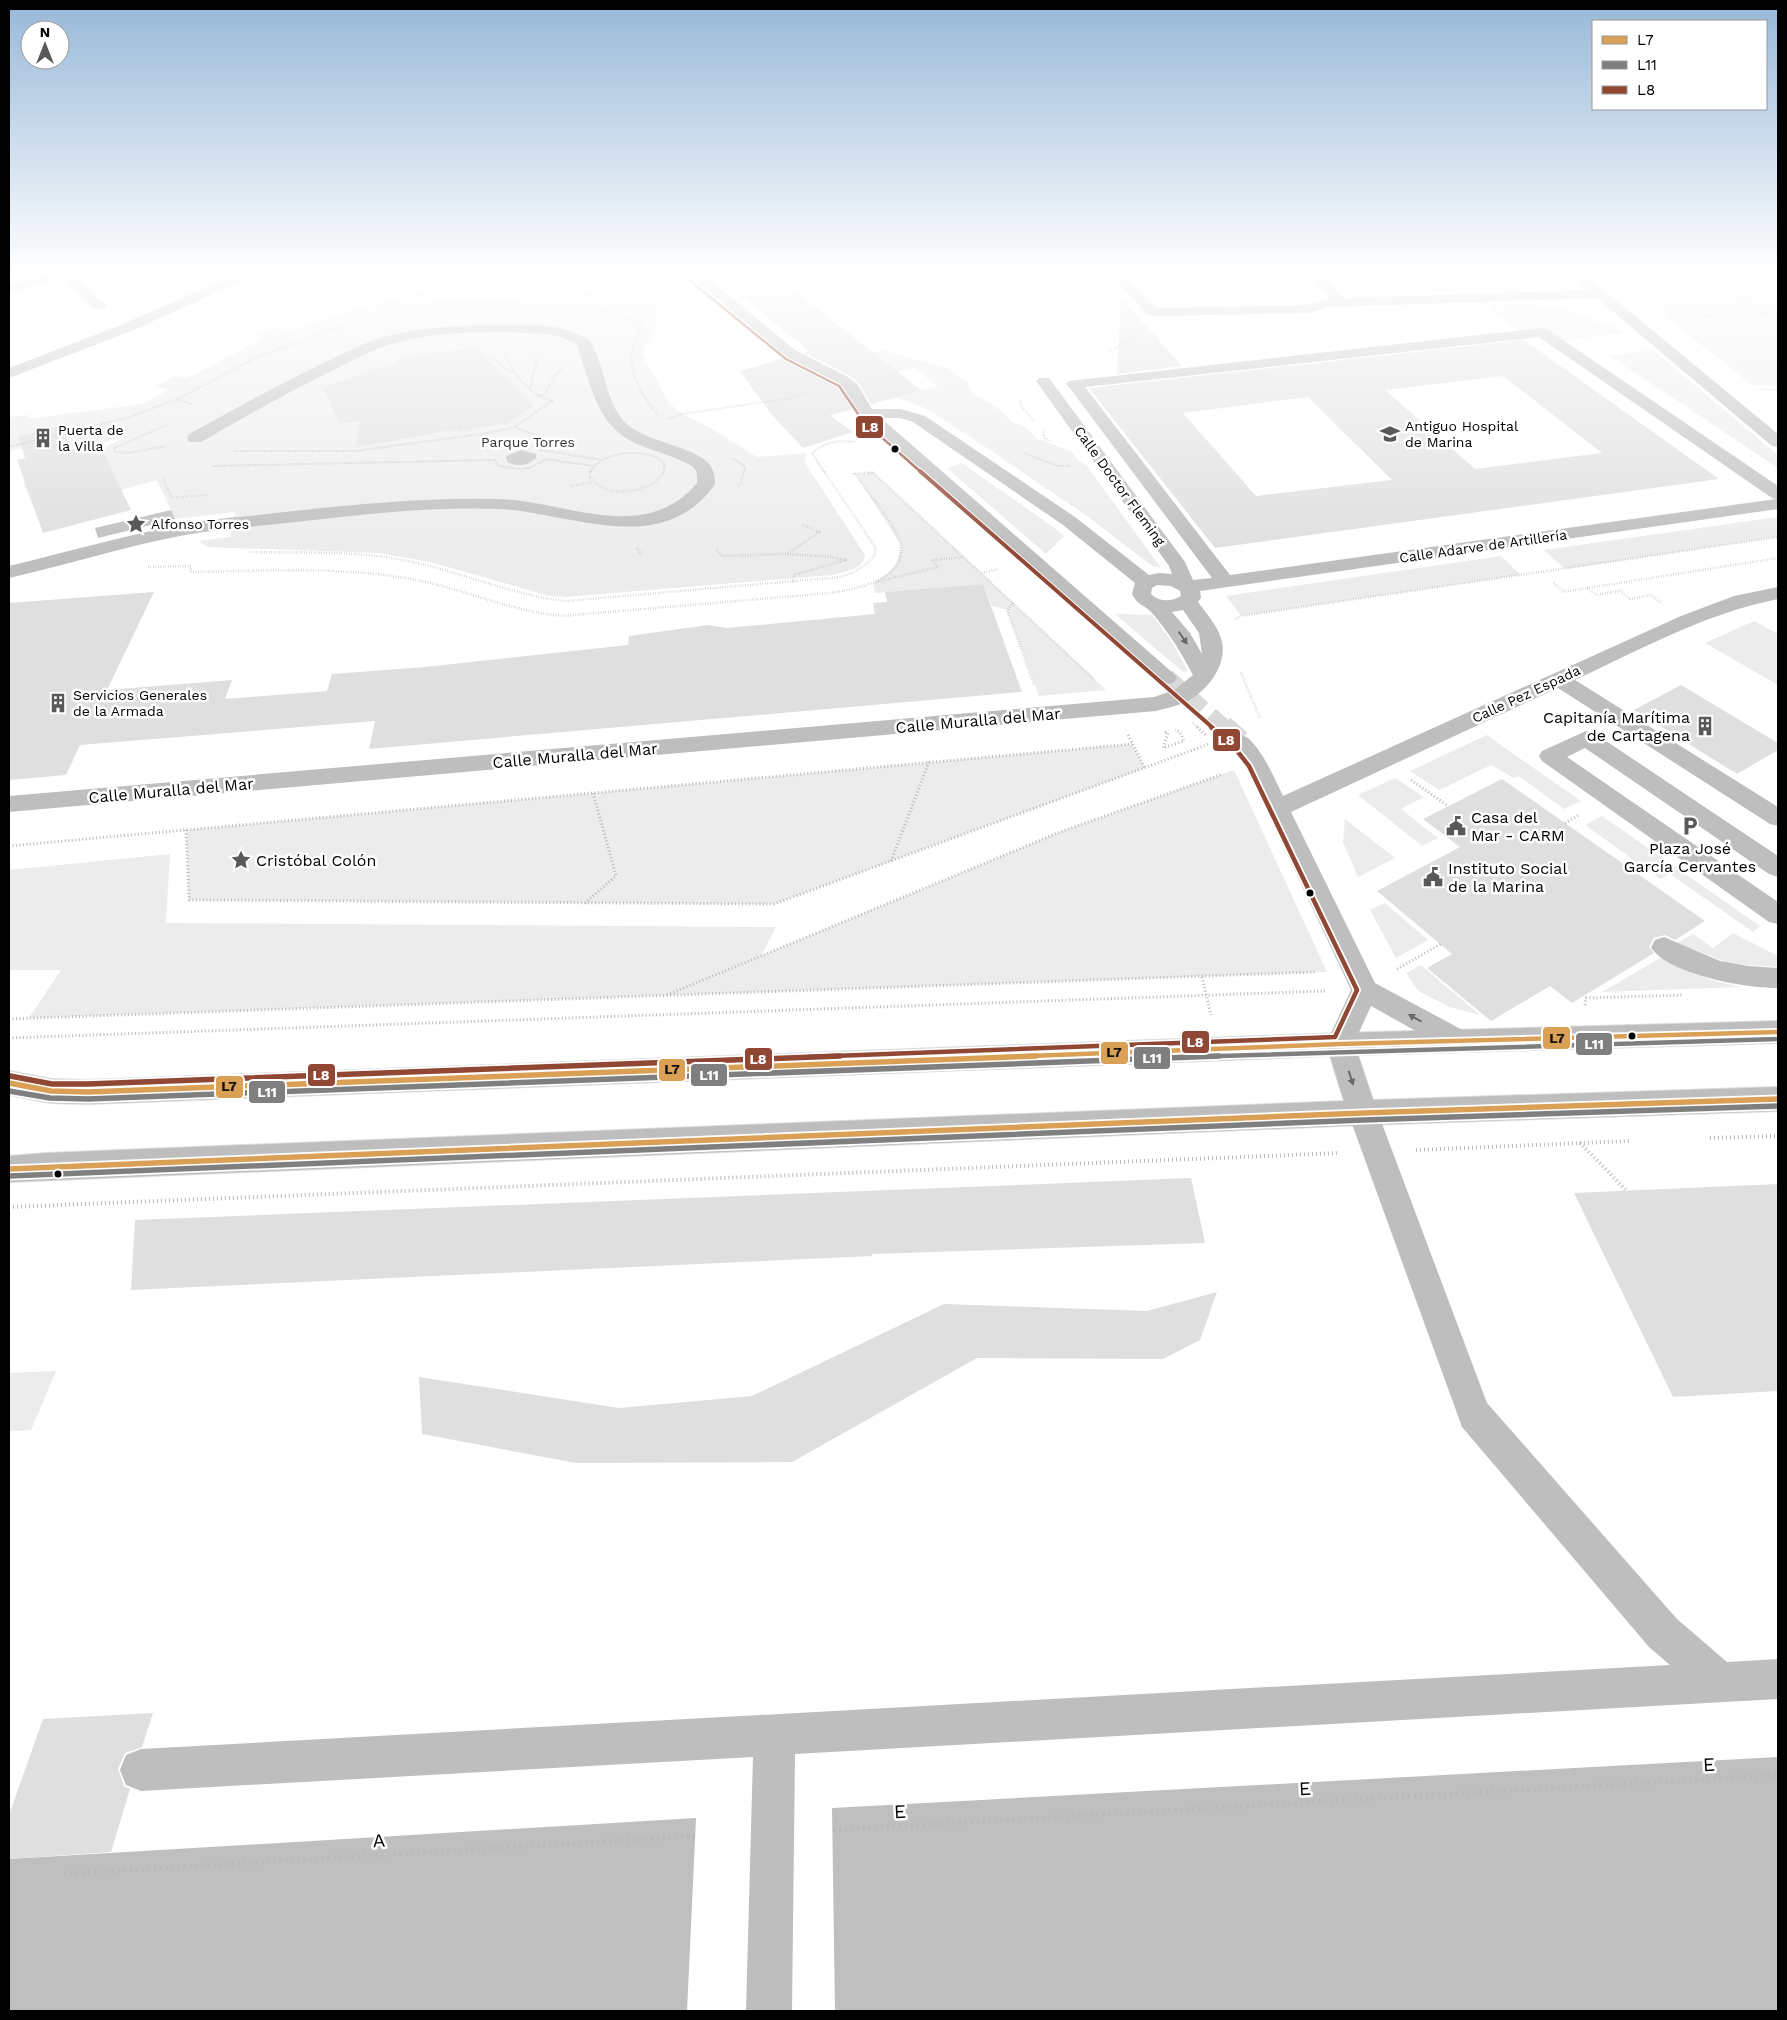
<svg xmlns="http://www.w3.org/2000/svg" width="1787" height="2020" viewBox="0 0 1787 2020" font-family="'Work Sans',sans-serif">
	<rect width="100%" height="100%" fill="#fff"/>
	<path fill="#ececec" d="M1516 273H1562L1573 284 1567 287 1558 288 1351 295 1338 288 1525 281Z
		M1610 273H1778V386L1752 385Z
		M623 285 657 305 655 327 642 354 669 403 682 414 705 425 757 457 807 453 805 463 865 555C864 569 844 572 832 575L565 597 549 596 430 562 379 553 208 547 198 541 230 537 235 512 175 519 157 480 36 513 23 482 107 461 102 449 123 438 26 458 21 448 9 451V417L29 415 27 419 143 404 168 390 156 386 175 376 187 378 263 339 257 335 278 328 285 332 381 302 427 291 428 298C493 299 559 301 623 285Z
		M1518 303C1558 306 1587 316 1624 332L1563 341 1541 327 1519 330 1489 307 1505 304Z
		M882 350 947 368 967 381 971 392 999 409 1012 422 1023 426 1038 439 1071 451 1078 460 1087 466 1161 568 1152 566 1087 516 993 452 927 409 896 397 938 386 914 368 873 378 829 363Z
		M1653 350 1778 455V468L1610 356Z
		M962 463 1053 527 1064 536 1046 554 947 468Z
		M873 472 1106 690 1039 696 1007 610 992 606 983 584 875 593 873 583C891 572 898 567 901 545L855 474Z
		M1778 517V537L1565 569 1544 550Z
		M1501 556 1521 575 1241 616 1226 596Z
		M1115 614 1152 615 1170 639 1188 671 1183 672Z
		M1754 621 1778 634V685L1705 643Z
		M1487 735 1495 741 1581 801 1564 809 1519 776 1514 778 1491 765 1439 790 1410 771Z
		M1132 744 1145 768 774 904 189 900 186 830Z
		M1234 770 1327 972 29 1018 61 970H9V870L170 854 166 923 776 927 761 956 1060 832Z
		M1395 778 1424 797 1401 809 1438 838 1422 846 1358 795Z
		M1602 816 1760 926 1753 932 1670 874 1660 879 1585 825Z
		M1345 819 1395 858 1358 877 1343 842Z
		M1385 903 1428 940 1396 958 1370 910Z
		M1733 933 1778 956V967L1731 964 1677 943 1693 934 1713 948Z
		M1662 957C1687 972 1711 981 1740 987L1602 992Z
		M1421 965 1480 1015 1450 1007 1418 991 1406 973Z
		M56 1371 31 1430 9 1431V1373Z"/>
	<path fill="#bfbfbf" d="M521 450 536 454V458C529 466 517 467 507 462L506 456Z
		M171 510 175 519 98 538 95 528Z
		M1778 1757V2011H835L832 1808Z
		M696 1818 687 2011H9V1859Z"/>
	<path fill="#dfdfdf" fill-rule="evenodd" d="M714 273H772L922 391 871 404 859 384 849 375 804 353 809 351Z
		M1121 298 1182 366 1117 374Z
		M1524 340 1719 479 1215 548 1089 388ZM1503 376 1602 453 1475 469 1385 390ZM1308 397 1392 480 1256 496 1183 413Z
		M478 348 533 406 505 425 499 424 459 432 457 429 356 447 360 420 339 424 323 387 398 362 396 360 428 353Z
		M785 358 837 385 843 391 853 409 830 415 853 432 803 448 771 414 740 371Z
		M62 426 71 449 99 443 131 510 43 533 17 460 25 458 18 436Z
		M983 584 1022 692 369 749 375 721 80 745 66 775 9 780V603L154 592 107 690 232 680 225 699 327 691 332 674 425 667 628 645 629 636 708 625 727 628 875 614 873 603 887 602 885 592Z
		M1681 685 1778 743V750L1737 774 1634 710Z
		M1502 779 1565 823 1705 921 1675 940 1665 935 1654 938 1649 947 1654 953 1572 1003 1550 986 1491 1021 1427 968 1452 954 1377 891 1460 847 1423 819Z
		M1191 1178 1205 1243 872 1254V1256L131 1290 135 1220Z
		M1778 1184V1391L1673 1397 1574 1193Z
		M1217 1292 1200 1340 1163 1359 977 1358 792 1462 576 1463 422 1434 419 1377 619 1408 752 1396 944 1304 1147 1311Z
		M153 1713 142 1747 125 1753 118 1769 124 1786 130 1789 111 1852 9 1859V1815L43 1719Z"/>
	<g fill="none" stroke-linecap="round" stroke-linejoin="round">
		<path stroke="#d9d9d9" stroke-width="19" stroke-dasharray="19 10" stroke-linecap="butt" d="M1166 678 1223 728"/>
		<path stroke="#d9d9d9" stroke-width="25" stroke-dasharray="25 12" stroke-linecap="butt" d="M1222 727 1239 742"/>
		<defs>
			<path id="major" d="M1778 1021V1043L1358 1055 1373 1100 1778 1087V1111L1363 1125 9 1182V1156L47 1153 1344 1101 1330 1056 88 1104 51 1103 9 1095V1071L51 1079 88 1080 1340 1033Z"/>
		</defs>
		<use href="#major" stroke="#dbdbdb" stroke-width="2"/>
		<path stroke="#b9b9b9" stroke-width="2" stroke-dasharray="0.5 1" stroke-linecap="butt" d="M380 273 397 281 427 273
			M469 273 473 275 484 273
			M572 273 611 288
			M1704 273 1778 324
			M265 295 342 273
			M572 307 608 311 642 324C641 334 634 340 632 350 628 372 644 399 658 415
			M1671 317 1778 314
			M1108 353 1139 333
			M504 354C516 376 527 393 552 401L515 427
			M491 356 506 370 514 373
			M530 389 537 359 534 358
			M1760 389 1778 390
			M537 396 545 394 555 376 563 368
			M177 399 193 405
			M1020 400 1021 406 1034 421
			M669 419 682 414 792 398 807 392
			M1043 431 1045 439 1051 441
			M165 446 129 453 115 452 114 448 169 424
			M9 447 130 417 177 399 264 354 341 327
			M234 451H355L488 433 515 427 539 437 541 450 602 460
			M1024 453 1058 466H1071
			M733 458 745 467 744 473
			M212 466 494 460 500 466 518 469 530 468 546 459 593 466
			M590 473C599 452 637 449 656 457 659 459 662 463 665 465L663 473
			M825 473 812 453C824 442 839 440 855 442
			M868 473H874"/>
		<path stroke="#b9b9b9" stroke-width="2.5" stroke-dasharray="0.5 2" stroke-linecap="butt" d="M590 471 589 477C593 480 597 485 602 487 618 497 656 490 664 471
			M163 479 172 498 207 495
			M571 486 593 482
			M738 486 741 483 744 471
			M637 548 642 555
			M716 549 722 556 787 554
			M249 552C302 553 356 550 408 561 462 572 511 595 566 601L841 577C855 572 866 566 875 555V547L824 471
			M148 567 191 566 190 572C263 571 338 566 411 579 462 588 509 611 562 616L830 593C855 589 905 581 901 546 899 529 866 489 855 474L873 472 1095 680
			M982 573 998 569
			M793 582 794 575 845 560 832 557 787 554 819 532 801 524
			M876 582 938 567 932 560 964 557
			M1554 583 1564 592 1587 588 1596 595 1620 591 1630 599 1651 595 1660 602
			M1587 588 1778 558
			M1013 603 1007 610 1034 685
			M1235 619 1241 616 1778 537
			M1241 673 1260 718
			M1193 723 1199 728"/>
		<path stroke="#b9b9b9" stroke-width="3" stroke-dasharray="1 2.5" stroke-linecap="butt" d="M1197 727 1207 736
			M1165 732 1168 733 1163 748 1184 741 1180 732 1175 730
			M1128 735 1145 768
			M1411 780 1448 806
			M1565 823 1579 815
			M186 830 189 900 774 904 1209 744
			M9 846 1132 744
			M891 861 929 762
			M585 903 616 876 593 793
			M1397 969 1441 944
			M1202 977 1211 1015
			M667 995 1060 832 1223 774
			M1585 1005 1586 998 1683 995
			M9 1019 1317 972
			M9 1038 1325 991"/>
		<path stroke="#b9b9b9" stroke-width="4" stroke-dasharray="1 3" stroke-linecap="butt" d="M1710 1138 1778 1136
			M1580 1143 1627 1191
			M1416 1150 1629 1141
			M9 1207 1340 1153"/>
		<path stroke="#b9b9b9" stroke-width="5" stroke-dasharray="2 4" stroke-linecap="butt" d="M833 1830 1778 1775
			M64 1874 697 1836"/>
		<path fill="#bebebe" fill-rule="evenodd" d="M54 273H75L74 275 107 306 105 309H95L62 279 9 292V284Z
			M238 273H255L253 276 131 331 9 378V368L121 325Z
			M687 273H701L795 350 848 377 858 385 872 409H900L925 416 1075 517 1149 575 1159 573 1172 574 1169 566 1036 381 1039 378H1049L1185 562 1193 580 1212 578 1069 387 1066 384 1069 381 1542 328 1547 329 1778 486V509L1200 591 1201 598 1198 602C1206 613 1217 625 1221 638 1229 664 1208 691 1186 702 1177 706 1166 708 1156 711L9 812V796L1154 697 1174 690 1193 675C1180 651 1169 632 1151 612 1144 604 1139 607 1132 594L1135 583 1063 525 913 422 900 418H881L1173 673 1177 678 1173 683 1166 684 1159 683 862 418 853 406 845 390 838 383 785 356ZM1539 337 1772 498 1776 499 1230 575 1085 387ZM1157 585 1171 586 1180 591 1181 596C1171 602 1159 602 1151 594L1152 588ZM1183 610 1199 633 1202 654 1190 633 1172 612Z
			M843 273H884L882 276 859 282Z
			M1108 273H1122L1157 308 1307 305 1330 299 1309 273H1322L1344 298 1587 290 1568 273H1583L1778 434V447L1772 446 1597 298 1329 307 1308 313 1153 316 1148 315Z
			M527 325C550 325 570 328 589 340 607 366 604 409 632 428 652 442 695 448 708 463 714 469 715 476 715 484 663 559 571 513 500 509 429 506 356 515 286 523 252 527 218 529 185 535 125 546 68 565 9 578V566C67 552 126 535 185 524 214 518 245 517 275 513 349 505 423 497 497 499 564 500 644 546 697 483 697 476 698 471 692 466 675 456 655 452 637 444 596 426 591 384 577 345L561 337 547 334C499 331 438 330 391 344 370 351 349 362 329 372 285 394 243 418 201 442H189L187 438 189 434C231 411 274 387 317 366 339 356 360 344 383 337 431 325 479 325 527 325Z
			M1778 587V599C1707 613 1641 649 1575 680L1778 807V826L1770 824 1558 688 1291 812 1375 983 1468 1033 1472 1041 1468 1049 1458 1052 1448 1049 1371 1006 1350 1052 1340 1055 1330 1052 1326 1044 1351 990 1245 765 1228 742 1231 737C1236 736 1241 734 1246 737 1260 745 1276 781 1283 796L1681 616 1734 596Z
			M1586 731 1594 733 1778 856V877L1769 874 1585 748 1567 757 1778 902V924L1769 922 1542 761 1539 756 1542 751Z
			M1664 937 1720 961 1748 966 1778 968V988C1749 989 1666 974 1651 947L1655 940Z
			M1363 1101 1373 1104 1378 1113 1487 1403 1677 1619 1727 1662 1778 1659V1699L795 1754 792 2011H746L753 1757 141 1791 126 1785 120 1770 126 1755 141 1749 1670 1665 1649 1647 1462 1427 1348 1113 1353 1104Z"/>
		<use href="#major" fill="#bebebe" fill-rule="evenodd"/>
		<defs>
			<path id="bus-1-far1" d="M1004 1057 1340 1044 1778 1032"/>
			<path id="bus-1" d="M9 1083 51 1091 88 1092 1036 1056
				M9 1169 1363 1113 1778 1099"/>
			<path id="bus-2-far1" d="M1186 1057 1778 1039"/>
			<path id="bus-2" d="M9 1091 50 1098 88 1099 1219 1056
				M10 1176 1363 1120 1778 1106"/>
			<path id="bus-3-far3" d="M688 279 786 359 839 386 863 421 922 473"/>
			<path id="bus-3-far2" d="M920 471 1213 728"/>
			<path id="bus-3-far1" d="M807 1057 1335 1037 1357 990 1249 766 1234 747 1211 727"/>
			<path id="bus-3" d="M10 1076 52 1084H88L840 1056"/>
		</defs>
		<use href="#bus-1-far1" stroke="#fff" stroke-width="8"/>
		<use href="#bus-1" stroke="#fff" stroke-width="9"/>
		<use href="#bus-2-far1" stroke="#fff" stroke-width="8"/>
		<use href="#bus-2" stroke="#fff" stroke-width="9"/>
		<use href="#bus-3-far3" stroke="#fff" stroke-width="4.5"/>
		<use href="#bus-3-far2" stroke="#fff" stroke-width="6"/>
		<use href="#bus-3-far1" stroke="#fff" stroke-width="8"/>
		<use href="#bus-3" stroke="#fff" stroke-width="9"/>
		<use href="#bus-1-far1" stroke="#daa055" stroke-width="4.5"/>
		<use href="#bus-1" stroke="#daa055" stroke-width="5.5"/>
		<use href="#bus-2-far1" stroke="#7f7f7f" stroke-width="4.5"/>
		<use href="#bus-2" stroke="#7f7f7f" stroke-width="5.5"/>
		<use href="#bus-3-far3" stroke="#904734" stroke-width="2.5"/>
		<use href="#bus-3-far2" stroke="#904734" stroke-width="4"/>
		<use href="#bus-3-far1" stroke="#904734" stroke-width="4.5"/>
		<use href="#bus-3" stroke="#904734" stroke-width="5.5"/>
	</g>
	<defs><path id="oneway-solid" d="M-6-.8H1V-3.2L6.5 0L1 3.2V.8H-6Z" transform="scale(1.25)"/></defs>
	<g fill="#686868">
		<use href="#oneway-solid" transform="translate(1183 638) rotate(56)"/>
		<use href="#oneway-solid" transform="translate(1415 1018) rotate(-151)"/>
		<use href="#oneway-solid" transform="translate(1351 1078) rotate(72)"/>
	</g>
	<linearGradient id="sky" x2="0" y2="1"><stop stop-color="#97b8d8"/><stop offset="0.49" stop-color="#fff"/><stop offset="1" stop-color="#fff" stop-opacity="0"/></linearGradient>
	<rect width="1787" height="556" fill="url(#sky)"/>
	<defs>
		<symbol id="university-bare" viewBox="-9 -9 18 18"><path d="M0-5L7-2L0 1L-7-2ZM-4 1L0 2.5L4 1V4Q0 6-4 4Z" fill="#595959" stroke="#fff" stroke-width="2.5" paint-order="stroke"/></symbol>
		<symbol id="building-bare" viewBox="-9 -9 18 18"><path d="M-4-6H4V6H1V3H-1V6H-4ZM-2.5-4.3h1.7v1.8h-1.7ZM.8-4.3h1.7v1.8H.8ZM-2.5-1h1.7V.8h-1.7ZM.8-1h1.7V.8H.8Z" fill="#595959" stroke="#fff" stroke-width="2.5" paint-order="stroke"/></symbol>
		<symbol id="sight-bare" viewBox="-9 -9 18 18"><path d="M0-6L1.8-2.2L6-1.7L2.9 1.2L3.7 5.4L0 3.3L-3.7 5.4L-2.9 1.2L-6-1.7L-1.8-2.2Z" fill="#595959" stroke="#fff" stroke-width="2.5" paint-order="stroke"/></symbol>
		<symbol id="civic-bare" viewBox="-9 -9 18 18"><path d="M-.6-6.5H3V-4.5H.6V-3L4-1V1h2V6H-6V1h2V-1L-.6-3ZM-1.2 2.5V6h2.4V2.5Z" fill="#595959" stroke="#fff" stroke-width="2.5" paint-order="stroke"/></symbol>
		<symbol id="parking-bare" viewBox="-9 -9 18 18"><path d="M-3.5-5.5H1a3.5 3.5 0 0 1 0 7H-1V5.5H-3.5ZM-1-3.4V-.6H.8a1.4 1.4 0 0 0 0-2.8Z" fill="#595959" stroke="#fff" stroke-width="2.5" paint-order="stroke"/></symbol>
	</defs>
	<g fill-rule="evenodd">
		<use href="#university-bare" x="1376" y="420" width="28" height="28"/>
		<use href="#building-bare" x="29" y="424" width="28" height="28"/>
		<use href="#sight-bare" x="122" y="510" width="28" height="28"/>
		<use href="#building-bare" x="44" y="689" width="28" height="28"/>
		<use href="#building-bare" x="1691" y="712" width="28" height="28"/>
		<use href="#civic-bare" x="1442" y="812" width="28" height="28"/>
		<use href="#parking-bare" x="1676" y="812" width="28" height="28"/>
		<use href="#sight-bare" x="227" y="846" width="28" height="28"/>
		<use href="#civic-bare" x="1419" y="863" width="28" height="28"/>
	</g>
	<g fill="#000" stroke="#fff" stroke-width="2">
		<circle cx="895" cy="449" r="4.5"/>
		<circle cx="1310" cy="893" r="4.5"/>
		<circle cx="1632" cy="1036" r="4.5"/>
		<circle cx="58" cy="1174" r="4.5"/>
	</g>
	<g text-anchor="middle" stroke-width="5" stroke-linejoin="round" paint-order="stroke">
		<g font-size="14" fill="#000" stroke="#fff" text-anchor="start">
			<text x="1405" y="431">Antiguo Hospital<tspan x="1405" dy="16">de Marina</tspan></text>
			<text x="58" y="435">Puerta de<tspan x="58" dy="16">la Villa</tspan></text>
			<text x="151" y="529">Alfonso Torres</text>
			<text x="73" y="700">Servicios Generales<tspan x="73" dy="16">de la Armada</tspan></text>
		</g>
		<g font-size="14" fill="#333" stroke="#fff">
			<text x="528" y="447">Parque Torres</text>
		</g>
		<g font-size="14" fill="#000" stroke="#fff">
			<text transform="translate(1120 486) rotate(54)" y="5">Calle Doctor Fleming</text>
			<text transform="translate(1483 546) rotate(-8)" y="5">Calle Adarve de Artillería</text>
			<text transform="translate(1526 694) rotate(-25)" y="5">Calle Pez Espada</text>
		</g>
		<g font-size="16" fill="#000" stroke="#fff" text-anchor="start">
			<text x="1690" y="723" text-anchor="end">Capitanía Marítima<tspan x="1690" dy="18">de Cartagena</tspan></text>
			<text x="1471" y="823">Casa del<tspan x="1471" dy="18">Mar - CARM</tspan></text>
			<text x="1690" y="854" text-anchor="middle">Plaza José<tspan x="1690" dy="18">García Cervantes</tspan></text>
			<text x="256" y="866">Cristóbal Colón</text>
			<text x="1448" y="874">Instituto Social<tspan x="1448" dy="18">de la Marina</tspan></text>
		</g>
		<g font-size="16" fill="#000" stroke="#fff">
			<text transform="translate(978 720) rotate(-5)" y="6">Calle Muralla del Mar</text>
			<text transform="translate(575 755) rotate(-5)" y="6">Calle Muralla del Mar</text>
			<text transform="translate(171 790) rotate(-5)" y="6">Calle Muralla del Mar</text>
		</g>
		<g font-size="19" fill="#000" stroke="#fff">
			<text transform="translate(1709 1764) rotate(-3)" y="7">E</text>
			<text transform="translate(1305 1788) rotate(-3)" y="7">E</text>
			<text transform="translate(900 1811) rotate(-3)" y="7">E</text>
			<text transform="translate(379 1840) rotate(-3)" y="7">A</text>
		</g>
	</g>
	<g stroke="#fff" stroke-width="2">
		<rect x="855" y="415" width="29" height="24" rx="5" fill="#904734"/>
		<rect x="1212" y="728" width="29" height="24" rx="5" fill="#904734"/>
		<rect x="1542" y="1026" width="29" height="24" rx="5" fill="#daa055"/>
		<rect x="1181" y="1030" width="29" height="24" rx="5" fill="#904734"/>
		<rect x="1575" y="1032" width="38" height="24" rx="5" fill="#7f7f7f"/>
		<rect x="1100" y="1041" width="29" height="24" rx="5" fill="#daa055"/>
		<rect x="1133" y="1046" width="38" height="24" rx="5" fill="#7f7f7f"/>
		<rect x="744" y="1047" width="29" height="24" rx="5" fill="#904734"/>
		<rect x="658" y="1058" width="28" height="24" rx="5" fill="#daa055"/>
		<rect x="690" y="1063" width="38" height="24" rx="5" fill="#7f7f7f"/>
		<rect x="307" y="1063" width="29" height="24" rx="5" fill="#904734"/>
		<rect x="215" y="1075" width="29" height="24" rx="5" fill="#daa055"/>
		<rect x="248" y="1080" width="38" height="24" rx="5" fill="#7f7f7f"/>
	</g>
	<g font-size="14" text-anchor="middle" font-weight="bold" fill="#fff">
		<text x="870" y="432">L8</text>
		<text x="1226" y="745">L8</text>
		<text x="1195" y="1047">L8</text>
		<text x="1594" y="1049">L11</text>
		<text x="1152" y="1063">L11</text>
		<text x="758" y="1064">L8</text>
		<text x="709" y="1080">L11</text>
		<text x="321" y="1080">L8</text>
		<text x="267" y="1097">L11</text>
	</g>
	<g font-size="14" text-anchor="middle" font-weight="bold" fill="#111">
		<text x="1557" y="1043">L7</text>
		<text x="1114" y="1057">L7</text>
		<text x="672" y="1074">L7</text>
		<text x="229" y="1091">L7</text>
	</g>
	<rect width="1787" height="2020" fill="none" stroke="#000000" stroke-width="20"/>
	<rect x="1592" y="20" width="175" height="90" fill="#ffffff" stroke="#999999"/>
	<rect x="1602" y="36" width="25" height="8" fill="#daa055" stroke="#999999"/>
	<text x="1637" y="45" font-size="15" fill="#000000">L7</text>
	<rect x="1602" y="61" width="25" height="8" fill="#7f7f7f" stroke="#999999"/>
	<text x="1637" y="70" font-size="15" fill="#000000">L11</text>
	<rect x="1602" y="86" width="25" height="8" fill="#904734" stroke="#999999"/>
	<text x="1637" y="95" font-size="15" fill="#000000">L8</text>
	<g transform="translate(45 45)"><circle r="24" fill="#ffffff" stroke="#999999"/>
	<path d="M0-4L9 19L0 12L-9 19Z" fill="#595959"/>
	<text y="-8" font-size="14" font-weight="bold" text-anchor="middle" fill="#000000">N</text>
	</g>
</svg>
